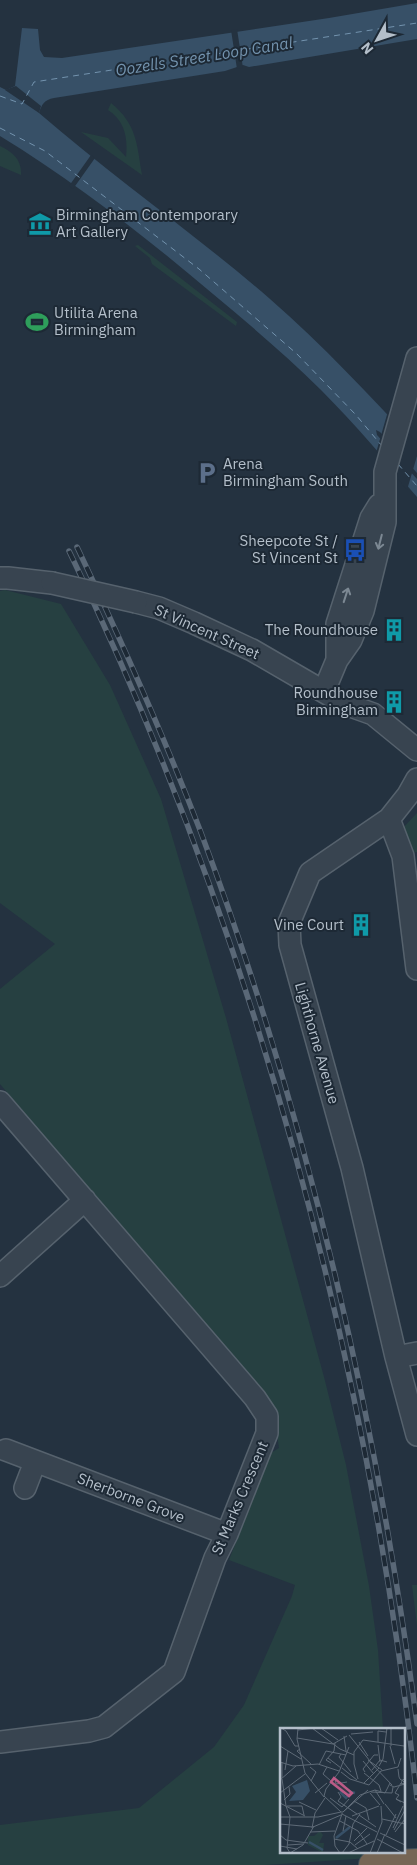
<svg xmlns="http://www.w3.org/2000/svg" width="417" height="1865" viewBox="0 0 417 1865" font-family="'IBM Plex Sans',sans-serif">
	<rect width="100%" height="100%" fill="#243240"/>
	<path fill="#264041" d="M111 103C137 124 137 145 142 175L81 132 108 138 126 157C128 138 125 121 108 110Z
		M0 146C13 152 22 160 21 175L0 166Z
		M138 245 237 322 236 326 152 264 150 258 135 246Z
		M5 590 61 604 110 685 161 799 226 1018 324 1377 346 1465 369 1586 378 1650 383 1729H281V1851H391L386 1857 265 1865H0V1825L139 1808 214 1747 244 1705 292 1596 295 1585 229 1560 271 1453 279 1448 273 1407 0 1084V989L55 944 0 903V591Z
		M417 813V852L410 853 403 828Z
		M412 1585H417V1626Z"/>
	<path fill="#375067" d="M417 3V39L249 67 243 65 225 71 54 98C44 100 42 104 39 113 114 178 195 234 270 299 323 345 369 395 417 446V473L380 432 376 430 377 435 417 479V497C386 461 355 424 321 390 287 356 250 325 213 294 146 237 75 182 0 136V87L6 90 15 86 22 28 38 29 40 50 44 57 62 58 329 18Z"/>
	<path fill="#243240" d="M237 29 243 68 237 69 231 30Z
		M16 86 41 106 39 113 5 90Z
		M91 155 95 158 73 189 69 186Z
		M388 411 417 443V456L407 490 376 453Z"/>
	<g fill="none" stroke-linecap="round" stroke-linejoin="round">
		<path stroke="#7393ae" stroke-width="1" stroke-dasharray="6 5" stroke-linecap="butt" d="M0 96 22 104 34 82 417 23
			M0 128 45 151 199 269 297 354 356 415 382 446
			M398 464 417 486"/>
		<defs>
			<path id="minor" d="M0 578H8L52 583
				M136 602 159 608 194 623 252 650 345 704 373 714 417 750
				M337 660V624L371 518 379 505
				M324 691 337 660 351 640 363 611 385 522V472L417 358
				M417 779 408 795 389 819 310 873 289 923 290 945 352 1168 396 1357 417 1435
				M389 819 403 856 417 969
				M0 1102 255 1398 267 1416V1433L227 1534 215 1558 174 1672 104 1727 89 1731 0 1742
				M0 1276 85 1200
				M396 1357 417 1353
				M6 1450 227 1534
				M25 1488 35 1462"/>
			<path id="highway" d="M373 1865 417 1863"/>
		</defs>
		<use href="#minor" stroke="#56626d" stroke-width="24"/>
		<use href="#highway" stroke="#434f5a" stroke-width="30"/>
		<use href="#minor" stroke="#384450" stroke-width="21"/>
		<use href="#highway" stroke="#766655" stroke-width="28"/>
		<defs>
			<path id="rail" d="M77 547C121 640 163 734 200 830 308 1117 377 1420 417 1724
				M69 551C258 940 370 1368 417 1798"/>
		</defs>
		<use href="#rail" stroke="#5a6877" stroke-width="5.5"/>
		<use href="#rail" stroke="#1d2935" stroke-width="4" stroke-dasharray="11" stroke-linecap="butt"/>
		<defs>
			<path id="minor-bridge" d="M52 583 136 602"/>
		</defs>
		<use href="#minor-bridge" stroke="#56626d" stroke-width="24" stroke-linecap="butt"/>
		<use href="#minor-bridge" stroke="#384450" stroke-width="21"/>
	</g>
	<defs><path id="oneway-shaft" d="M-6 0H5M1.5-3L5.5 0L1.5 3" fill="none" stroke-width="1.6" stroke-linecap="round" stroke-linejoin="round" transform="scale(1.25)"/></defs>
	<g stroke="#7c8893">
		<use href="#oneway-shaft" transform="translate(380 542) rotate(104)"/>
		<use href="#oneway-shaft" transform="translate(346 595) rotate(-72)"/>
	</g>
	<defs>
		<symbol id="museum-bare" viewBox="-9 -9 18 18"><path d="M0-6L6-3V-2H-6V-3ZM-5-1h2V3h-2ZM-1-1h2V3h-2ZM3-1h2V3H3ZM-6 4H6V6H-6Z" fill="#0f9aa8" stroke="#1d2935" stroke-width="2.5" paint-order="stroke"/></symbol>
		<symbol id="stadium-bare" viewBox="-9 -9 18 18"><path d="M0-5a6.5 5 0 1 0 0 10a6.5 5 0 1 0 0-10ZM-3.5-1.8h7v3.6h-7Z" fill="#2e9e5b" stroke="#1d2935" stroke-width="2.5" paint-order="stroke"/></symbol>
		<symbol id="parking-bare" viewBox="-9 -9 18 18"><path d="M-3.5-5.5H1a3.5 3.5 0 0 1 0 7H-1V5.5H-3.5ZM-1-3.4V-.6H.8a1.4 1.4 0 0 0 0-2.8Z" fill="#5c6f8a" stroke="#1d2935" stroke-width="2.5" paint-order="stroke"/></symbol>
		<symbol id="bus-bare" viewBox="-9 -9 18 18"><path d="M-5-6H5V4H4V6H2V4H-2V6H-4V4H-5ZM-3.5-4V0h7V-4ZM-3.5 1.2v1.5H-2V1.2ZM2 1.2v1.5H3.5V1.2Z" fill="#1a4fb4" stroke="#1d2935" stroke-width="2.5" paint-order="stroke"/></symbol>
		<symbol id="building-bare" viewBox="-9 -9 18 18"><path d="M-4-6H4V6H1V3H-1V6H-4ZM-2.5-4.3h1.7v1.8h-1.7ZM.8-4.3h1.7v1.8H.8ZM-2.5-1h1.7V.8h-1.7ZM.8-1h1.7V.8H.8Z" fill="#0f9aa8" stroke="#1d2935" stroke-width="2.5" paint-order="stroke"/></symbol>
	</defs>
	<g fill-rule="evenodd">
		<use href="#museum-bare" x="24" y="208" width="32" height="32"/>
		<use href="#stadium-bare" x="21" y="306" width="32" height="32"/>
		<use href="#parking-bare" x="191" y="457" width="32" height="32"/>
		<use href="#bus-bare" x="339" y="534" width="32" height="32"/>
		<use href="#building-bare" x="378" y="614" width="32" height="32"/>
		<use href="#building-bare" x="378" y="686" width="32" height="32"/>
		<use href="#building-bare" x="345" y="909" width="32" height="32"/>
	</g>
	<g text-anchor="middle" stroke-width="4" stroke-linejoin="round" paint-order="stroke">
		<g font-size="15" fill="#b4bfca" stroke="#1d2935" text-anchor="end">
			<text x="56" y="220" text-anchor="start">Birmingham Contemporary<tspan x="56" dy="17">Art Gallery</tspan></text>
			<text x="54" y="318" text-anchor="start">Utilita Arena<tspan x="54" dy="17">Birmingham</tspan></text>
			<text x="223" y="469" text-anchor="start">Arena<tspan x="223" dy="17">Birmingham South</tspan></text>
			<text x="338" y="546">Sheepcote St /<tspan x="338" dy="17">St Vincent St</tspan></text>
			<text x="378" y="635">The Roundhouse</text>
			<text x="378" y="698">Roundhouse<tspan x="378" dy="17">Birmingham</tspan></text>
			<text x="344" y="930">Vine Court</text>
		</g>
		<g font-size="15" fill="#b4bfca" stroke="#1d2935">
			<text transform="translate(207 632) rotate(24)" y="5">St Vincent Street</text>
			<text transform="translate(317 1043) rotate(74)" y="5">Lighthorne Avenue</text>
			<text transform="translate(131 1498) rotate(21)" y="5">Sherborne Grove</text>
			<text transform="translate(240 1498) rotate(-67)" y="5">St Marks Crescent</text>
		</g>
		<g font-size="16" font-style="italic" fill="#7393ae" stroke="#1d2935">
			<text transform="translate(204 56) rotate(-9)" y="6">Oozells Street Loop Canal</text>
		</g>
	</g>
	<g transform="translate(280 1728)">
		<rect width="125" height="125" fill="#243240"/>
		<path d="M40 103 43 107 39 115H44L43 125 28 117V108H34Z" fill="#264041"/>
		<path d="M27 52 30 63 23 72 9 73 16 64 12 58Z" fill="#375067"/>
		<path fill="none" stroke="#375067" stroke-width="2.5" d="M63 65 60 64 66 70 71 64 75 65M56 110 70 99M29 114 43 122"/>
		<path fill="none" stroke="#5e6a77" stroke-width="1" d="M1 0 6 3 15 18H19M18 0 17 11 25 45 44 69M32 0 60 21 74 27M41 0 58 12M18 2 35 0M71 6 93 4M69 7 90 33M64 8 66 23M17 10 53 16 67 8M83 12 124 18M79 14 88 28M98 14V3L106 4M98 17 100 34M0 18 21 31M110 18 115 36M111 18V0M20 21 17 23 31 36M61 26 59 29 71 44M48 30 61 40M88 32 102 42M83 33 94 46M0 34 13 38 38 36 59 43M2 34V50M90 34 112 57M51 35 46 32 54 23 55 15M74 36V24L83 12M74 36 78 51M39 37 46 23 66 27M99 38 103 31 107 0M30 39 36 44 31 53M47 39 43 46 51 53M62 40 77 52M118 41 119 49 120 51 121 52H122L125 55 121 56 122 53V52H123L125 50M5 42 8 23M92 42 100 32 107 34M59 44 46 61 44 68 61 84M59 44 69 19M61 44 70 51 89 57 96 49M85 44 83 41 94 27H98M84 45 99 57 101 63M90 49 84 55 99 40M95 50 101 43 118 39 121 30M2 51 6 78M55 51 56 56 67 54M0 52 16 38M110 57 114 59 125 56M95 62 104 76M58 64 61 69 58 73 77 86M91 64 112 65 113 59M0 65 25 46M35 65 47 55M90 65 100 77M50 70 62 79 69 71M116 71 119 67 115 65 121 55M4 72 10 66 9 59M74 73 86 80 89 92M19 74 36 82M121 74 116 71 125 75M0 75 25 88M105 76 116 90M6 78 10 89 7 120 10 125M7 78H22L24 87M62 83V86L97 104M63 84 88 62M63 84 80 67 95 62 105 65 110 55M79 87 96 99M72 88 99 78M0 89H38L61 84M102 91 125 96M60 93 78 103 87 116M0 96 33 99M33 99 61 87M32 100 35 85 45 70M113 100 123 78M114 102 125 82M63 103 66 88M30 104 55 103M115 104 125 91M100 105 125 117M0 107 6 112 28 115M106 107 116 86M54 111 70 114 78 121M97 111 123 125M74 113 87 100M8 117 23 116M75 117 90 106M0 118 17 121M10 125 23 117 34 98M60 125 55 118 54 108 62 86M62 125 69 116 73 96 80 86M68 125 94 113M90 125 102 94 101 78M97 125 105 106"/>
		<path fill="#bc5b87" fill-opacity="0.15" stroke="#bc5b87" stroke-width="2.5" d="M54 50 72 65 69 68 51 54Z"/>
		<rect width="125" height="125" fill="none" stroke="#b4bfca" stroke-width="2.5"/>
	</g>
	<g transform="translate(377 40) rotate(230)" stroke="#1d2935" stroke-width="4" paint-order="stroke">
	<path d="M0-4L9 19L0 12L-9 19Z" fill="#b4bfca"/>
	<text y="-8" font-size="14" font-weight="bold" text-anchor="middle" fill="#b4bfca">N</text>
	</g>
</svg>
